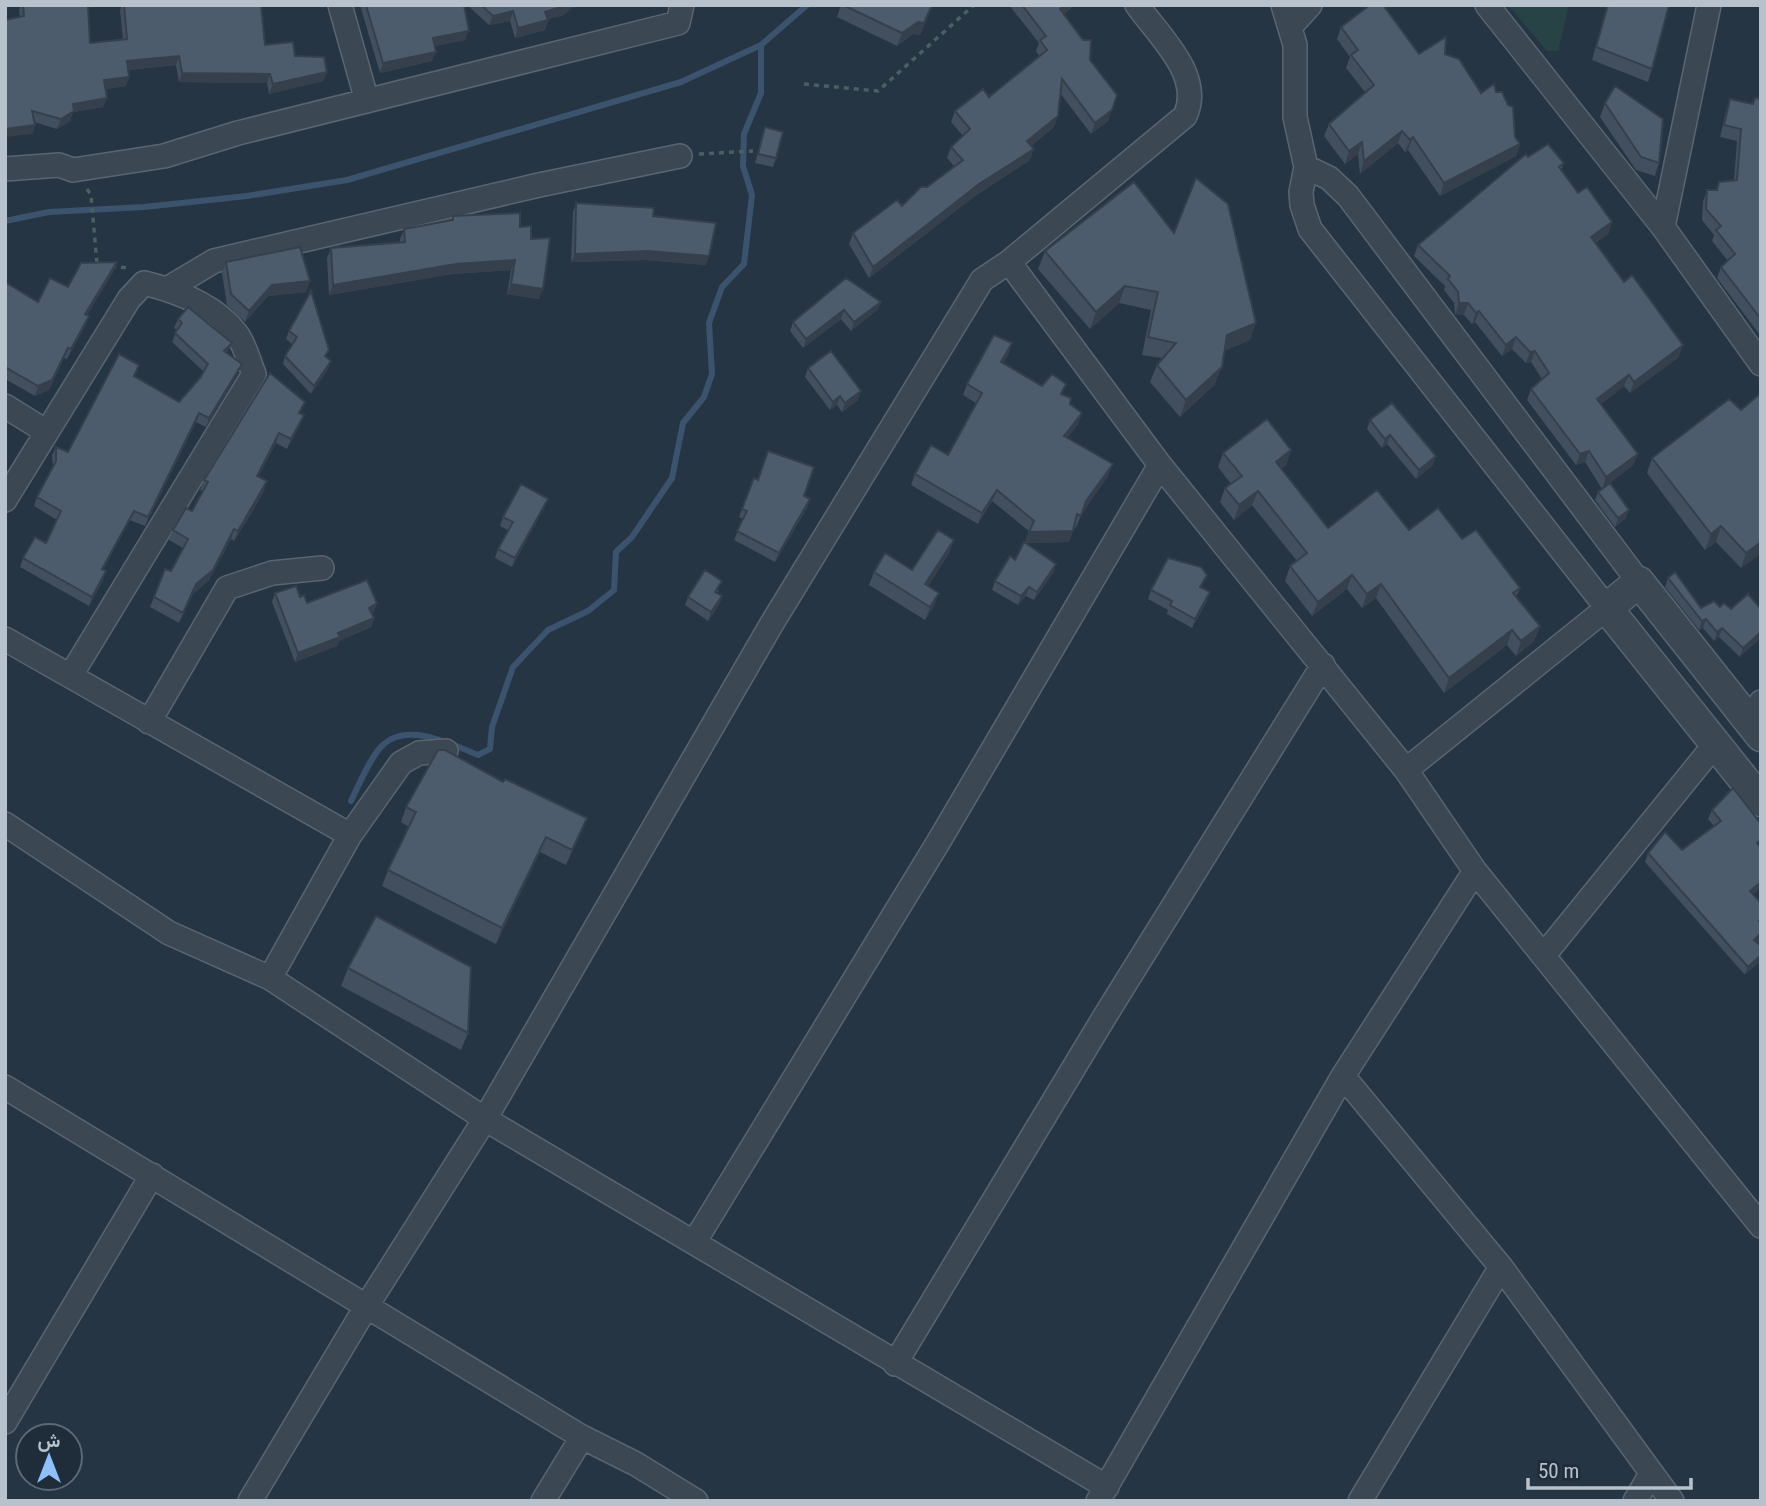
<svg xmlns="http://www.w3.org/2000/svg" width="1766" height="1506" viewBox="0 0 1766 1506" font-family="'Roboto Condensed',Vazirmatn,sans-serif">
	<rect width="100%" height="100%" fill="#263544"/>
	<path fill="#284345" d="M1508 5H1569L1558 51H1547Z"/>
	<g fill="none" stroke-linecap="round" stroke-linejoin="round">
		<path stroke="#3c536d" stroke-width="6" d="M5 221 49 212 144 207 247 196 347 180 681 82 761 45 807 5
			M351 801C358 787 372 753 384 744 409 722 453 745 478 755L490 749 492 727 513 667 548 630 588 611 614 590 616 552 632 537 672 478 683 423 704 397 712 374 709 323 722 287 744 264 752 195 743 166 744 134 761 93V45"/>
		<defs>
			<path id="minor" d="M340 5 367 101
				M1283 5 1295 45V117L1306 167 1301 192 1302 205 1310 229 1607 608 1406 770
				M1487 5 1663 227 1761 364
				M1291 26 1310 5
				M1306 167 1329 178 1348 196 1639 582
				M5 169 59 165 73 170 164 156 238 133 678 23 682 5
				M1663 227 1709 5
				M1009 262 1160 465 1406 770 1475 871 1761 1226
				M167 289 214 261 539 185 680 156
				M5 406 47 432
				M5 500 129 299 144 283C177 291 215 306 236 333 245 344 249 362 254 374L71 675
				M5 639 350 835
				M1748 720 1761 702
				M149 722 227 588 272 573 322 568
				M5 824 169 933 270 978 485 1119 1107 1487
				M1544 955 1716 743
				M270 978 350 835 401 763 419 753 446 751
				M1343 1076 1501 1267 1672 1501
				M5 1087 582 1437 636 1464 696 1501
				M695 1241 939 841 1160 465
				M895 1364 1105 1016 1323 665
				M5 1422 152 1175
				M250 1501 366 1307 485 1119 771 625 982 280 1009 262 1185 116C1204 76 1159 36 1137 5
				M543 1501 582 1437
				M1098 1501 1343 1076 1475 871
				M1360 1501 1501 1267
				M1635 1501 1651 1474"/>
			<path id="tertiary" d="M1761 736 1639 582 1607 608 1761 801"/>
		</defs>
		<use href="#minor" stroke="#596571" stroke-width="26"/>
		<use href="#tertiary" stroke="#596571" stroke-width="33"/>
		<path stroke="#476061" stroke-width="3.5" stroke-dasharray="5 5" stroke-linecap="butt" d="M804 84 878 91 974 5
			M699 154 753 151
			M87 189 91 195 97 264 100 265
			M111 266 128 268"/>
		<use href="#minor" stroke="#3b4753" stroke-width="23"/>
		<use href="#tertiary" stroke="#3b4753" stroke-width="30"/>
	</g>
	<path fill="#414f5e" d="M21 5H88L90 43 123 39 120 10 122 5H261L265 45 295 56 327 72 323 81 269 94 267 83 179 82 176 65 128 70 129 77 126 86 105 89 107 98 103 107 73 112 70 121 57 129 34 122 35 125 32 134 19 10Z
		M360 5H464L465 40 435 46 432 61 380 73Z
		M467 5H587V7L574 6 564 15 548 19 545 30 515 38 510 21 489 25Z
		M841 5H933L920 35 913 34 897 46 837 17Z
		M1009 5H1075L1064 14 1090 60 1108 121 1091 134 1060 93 1054 127 1031 146 1030 160 975 196 869 278 849 244 853 233 902 206 954 166 947 158 951 147 963 136 951 122 955 111 989 97 1039 56 1036 51 1039 43Z
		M1607 5H1669L1652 69 1648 82 1592 60Z
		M1341 27 1419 54H1445L1481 93 1496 92 1515 137 1520 144 1516 156 1440 196 1408 150 1405 152 1398 143 1360 174 1358 154 1345 164 1324 136 1329 124 1365 92 1346 68 1350 57 1337 39Z
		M1755 98 1761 99V332L1759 334 1717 278 1721 267 1728 261 1712 241 1714 235 1702 220 1703 202 1707 190H1716L1719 182 1734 180 1737 141 1720 137 1726 111 1730 99 1752 104Z
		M1605 103 1659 163 1655 176 1636 170 1600 117Z
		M765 127 776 158 773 167 755 163Z
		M1528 157 1564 163 1561 170 1578 193 1612 222 1608 234 1595 243 1679 357 1630 393 1624 386 1601 404 1638 454 1633 465 1602 489 1585 462 1576 465 1527 400 1531 389 1542 379 1531 362 1526 363 1512 349 1502 356 1475 322 1472 324 1464 315H1455L1454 303 1444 290 1445 286 1414 256 1418 245Z
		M1134 182 1250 340 1224 351 1215 384 1180 417 1150 382 1157 365 1162 358 1142 355 1151 310 1119 303 1090 329 1038 269 1045 251Z
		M576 203 653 216 706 265 645 260 571 262 573 212Z
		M453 216 520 227 531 239 539 299 507 294 511 270 452 274 329 295 327 258 331 248 400 242V239L404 229 452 221Z
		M117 262 113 272 87 315 89 316 85 326 67 359 64 358 49 390 35 396 5 379V282L38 302Z
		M226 262 306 292 268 296 245 322 227 305 222 273Z
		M881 302 877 310 851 331 841 319 803 348 790 331 793 322Z
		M178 319 228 352 227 353 242 364 238 373 206 427 196 422 145 526 130 520 103 570V580L89 606 20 567 23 558 46 543 57 520 34 506 37 497 53 467 52 455 56 447 68 452 135 376 179 402 200 378 204 372 172 342 177 330 174 328Z
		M289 331 326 357 328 369 311 394 283 364 285 356 292 344 286 339Z
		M1012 343 1008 355 1003 363 1042 386 1066 384 1062 394 1070 404 1082 413 1078 424 1067 438 1108 476 1082 513 1076 528 1074 526 1069 542 1026 543 1056 564 1053 573 1034 600 1026 596 1018 605 992 590 995 581 1015 560 1025 542 1029 531 992 501 978 524 911 485 915 474 948 455 976 403 963 395 967 384Z
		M808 368 858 400 842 412 837 405 830 410 805 377Z
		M300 413V425L287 449 276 443 258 477 264 491 249 517 234 541 231 539 209 580 193 594 179 623 150 607 165 569 171 571 183 548 169 540 173 530 192 511 203 491 200 490 204 480Z
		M1370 420 1433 465 1416 479 1387 444 1382 448 1367 429Z
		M1291 450 1286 465 1281 469 1328 528 1409 530 1462 539 1520 588 1516 597 1540 626 1534 641 1516 656 1507 645 1444 693 1376 598 1362 608 1347 589 1312 616 1285 581 1290 566 1297 561 1252 505 1234 520 1220 502 1225 488 1231 484 1218 467 1223 453Z
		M1652 458 1761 553 1741 568 1716 542 1705 550 1647 473Z
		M1598 492 1626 518 1615 527 1595 500Z
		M804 496 810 499 807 508 775 562 734 540 743 519 739 517 742 509Z
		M544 508 512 567 495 558 498 549 508 530 500 526 503 517Z
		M954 540 949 553 928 586 934 606 925 620 869 585 874 572 912 570Z
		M1207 575 1201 588 1207 601 1192 628 1167 614 1168 610 1148 599 1151 590Z
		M1668 578 1701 608 1761 609 1740 657 1719 637 1714 641 1703 628 1699 630 1665 587Z
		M719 590 717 593 722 596 719 605 708 621 685 605 688 597Z
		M275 593 300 597 307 603 374 612 372 613 374 618 371 627 339 641 337 646 295 662 272 602Z
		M406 807 581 833 566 865 540 852 496 944 382 886 388 870 409 827 401 822Z
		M1712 810 1761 848V888L1753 894 1761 939 1757 943 1745 975 1645 862 1648 853 1682 850 1714 826 1708 819Z
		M348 968 468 1033 461 1050 341 986Z"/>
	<path fill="#35404c" d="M567 5H587V7L574 6 564 15 542 21 545 12Z
		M932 5H933L920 35 913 34 897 46 902 33Z
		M1065 5H1075L1056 20 1060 9Z
		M513 11 510 21 489 25 493 16Z
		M548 20 545 30 515 38 518 28Z
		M469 31 465 40 430 47 433 38Z
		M436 52 432 61 380 73 383 63Z
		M179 56 176 65 123 70 127 61Z
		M327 72 323 81 269 94 273 84Z
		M182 73 270 74 267 83 179 82Z
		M129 77 126 86 101 90 104 80Z
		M107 98 103 107 73 112 70 121 57 129 61 119 73 104Z
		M1112 110 1108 121 1091 134 1095 123Z
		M1058 116 1054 127 1023 152 1027 141Z
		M35 125 32 134 5 137V129Z
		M1402 131 1398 143 1360 174 1364 161Z
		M1413 137 1408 150 1405 152 1410 140Z
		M1362 142 1358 154 1345 164 1349 151Z
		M1520 144 1516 156 1440 196 1444 183Z
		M1034 149 1030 160 975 196 869 278 873 267 979 184Z
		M1612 222 1608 234 1586 248 1591 237Z
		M648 251 709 256 706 265 645 260 571 262 575 254Z
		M515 260 511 270 452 274 329 295 333 285 456 264Z
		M117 262 113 272 81 324 85 314Z
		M310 281 306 292 268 296 245 322 249 311 272 285Z
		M511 284 543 289 539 299 507 294Z
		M1125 286 1119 303 1090 329 1096 312Z
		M881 302 877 310 851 331 854 322Z
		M1459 303H1468L1464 315H1455Z
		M844 310 841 319 803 348 806 339Z
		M1479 311 1475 322 1472 324 1476 313Z
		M89 316 85 326 67 359 71 349Z
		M1256 323 1250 340 1221 352 1227 335Z
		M1516 337 1512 349 1502 356 1506 345Z
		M232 343 228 352 221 360 224 351Z
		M1012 343 1008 355 996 374 1001 362Z
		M1683 345 1679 357 1630 393 1634 382Z
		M68 348 49 390 35 396 38 386Z
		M1535 351 1531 362 1526 363 1530 352Z
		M331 361 328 369 311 394 314 386Z
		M242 364 238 373 206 427 209 418Z
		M1222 367 1215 384 1180 417 1186 400Z
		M1629 375 1624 386 1593 410 1597 399Z
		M861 391 858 400 842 412 845 403Z
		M840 396 837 405 830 410 833 402Z
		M199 413 196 422 145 526 148 517Z
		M1082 413 1078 424 1059 448 1064 436Z
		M304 415 300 425 287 449 291 439Z
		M279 433 276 443 253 486 257 476Z
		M1390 435 1387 444 1382 448 1385 439Z
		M1291 450 1286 465 1271 477 1276 462Z
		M1589 451 1585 462 1576 465 1580 454Z
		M1638 454 1633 465 1602 489 1606 477Z
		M1436 456 1433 465 1416 479 1419 470Z
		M1113 464 1108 476 1082 513 1076 528 1086 501Z
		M267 481 264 491 234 541 238 531Z
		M997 490 992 501 978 524 982 513Z
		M1258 491 1252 505 1234 520 1239 505Z
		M548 499 544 508 512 567 515 558Z
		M810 499 807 508 775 562 779 553Z
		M1629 510 1626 518 1615 527 1618 518Z
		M134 511 130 520 98 578 102 569Z
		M1721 526 1716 542 1705 550 1711 534Z
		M234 529 231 539 209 580 193 594 179 623 196 584Z
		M1073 531 1069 542 1025 543 1029 532Z
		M954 540 949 553 921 598 925 584Z
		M1761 542V553L1741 568 1746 553Z
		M1056 564 1053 573 1034 600 1037 592Z
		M106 571 103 580 89 606 92 597Z
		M1352 575 1347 589 1312 616 1318 602Z
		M1381 584 1376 598 1362 608 1367 594Z
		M1029 587 1026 596 1018 605 1021 596Z
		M1210 592 1207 601 1192 628 1195 619Z
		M939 593 934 606 925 620 930 607Z
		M722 596 719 605 708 621 711 612Z
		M377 603 374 612 366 616 369 608Z
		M374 618 371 627 339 641 337 646 295 662 298 653 338 633Z
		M1706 619 1703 628 1699 630 1702 621Z
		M1540 626 1534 641 1516 656 1521 641Z
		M1722 628 1719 637 1714 641 1717 632Z
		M1512 630 1507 645 1444 693 1449 678Z
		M1761 632V638L1740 657 1743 648Z
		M587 818 581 833 566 865 572 850Z
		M546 837 540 852 496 944 502 928Z
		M1761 882V888L1747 900 1750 891Z
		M1761 933V939L1751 949 1754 940Z
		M1761 955V961L1745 975 1748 967Z"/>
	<path fill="#4c5c6d" stroke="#35404c" stroke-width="2" d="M23 5H88L90 43 127 39 124 5H261L265 45 293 42 295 56 324 57 327 72 273 84 270 74 182 73 179 56 127 61 129 77 104 80 107 98 73 104 74 111 61 119 32 111 35 125 5 129V20L24 16Z
		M366 5H464L469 31 433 38 436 52 383 63Z
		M481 5H567L545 12 548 20 518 28 513 11 493 16Z
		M843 5H932L924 23 918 22 902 33Z
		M1022 5H1065L1060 9 1083 40H1091L1090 60 1117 95 1112 110 1095 123 1062 79 1058 116 1027 141 1034 149 979 184 873 267 853 233 897 200 902 206 921 187H927L963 160 951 147 970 129 955 111 983 89 989 97 1047 50 1040 40 1046 36Z
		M1370 5H1383L1419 54 1446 37 1445 54 1459 59 1481 93 1494 84 1496 92H1502L1508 105 1513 107 1515 137 1520 144 1444 183 1413 137 1410 140 1402 131 1364 161 1362 142 1349 151 1329 124 1374 85 1351 55 1358 50 1341 27Z
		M1608 5H1669L1652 69 1596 47Z
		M1615 86 1663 119 1659 163 1641 157 1605 103Z
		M1755 98 1761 99V319L1721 267 1735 254 1716 230 1721 226 1706 209 1707 190H1717L1719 182 1737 180 1741 129 1724 125 1730 99 1753 104Z
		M765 127 783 132 776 158 758 154Z
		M1548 144 1564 163 1559 167 1578 193 1587 187 1612 222 1591 237 1624 282 1632 275 1683 345 1634 382 1629 375 1597 399 1638 454 1606 477 1589 451 1580 454 1531 389 1549 373 1535 351 1530 352 1516 337 1506 345 1479 311 1476 313 1468 303H1459L1458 292 1448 279 1450 276 1418 245 1526 154 1528 157Z
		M1196 178 1228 204 1256 323 1227 335 1222 367 1186 400 1157 365 1176 343 1148 337 1158 292 1125 286 1096 312 1045 251 1134 182 1174 233Z
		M576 203 654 208 653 216 716 223 709 256 648 251 575 254Z
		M520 213V227L531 226V239L550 238 543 289 511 284 515 260 456 264 333 285 331 248 405 242 404 229 453 220V216Z
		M300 247 310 281 272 285 249 311 231 294 226 262Z
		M117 262 85 314 89 316 71 349 68 348 52 380 38 386 5 367V282L38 302 50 278 68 287 81 263Z
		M846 278 881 302 854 322 844 310 806 339 793 322Z
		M311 291 329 350 325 356 331 361 314 386 285 356 297 337 289 331Z
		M188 307 232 343 224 351 242 364 209 418 199 413 148 517 134 511 102 569 106 571 92 597 23 558 35 537 46 543 61 511 37 497 56 461V447L68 452 119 354 139 365 134 376 179 402 200 378 208 364 175 333 182 323 178 319Z
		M994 335 1012 343 1001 362 1042 386 1052 374 1066 384 1061 394 1071 398 1070 404 1082 413 1064 436 1113 464 1086 501 1081 516 1077 514 1073 531 1029 532 1034 521 997 490 982 513 915 474 931 445 948 455 982 393 967 384Z
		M831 351 861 391 845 403 840 396 833 402 808 368Z
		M270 373 305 402 299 413 304 415 291 439 279 433 257 476 267 481 238 531 234 529 213 570 196 584 183 613 154 597 165 569 171 571 188 539 173 530 186 508 192 511 208 482 204 480Z
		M1761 393V542L1746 553 1721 526 1711 534 1652 458 1729 399 1741 410Z
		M1392 403 1436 456 1419 470 1390 435 1385 439 1370 420Z
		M1267 419 1291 450 1276 462 1328 528 1377 490 1409 530 1438 508 1462 539 1476 530 1520 588 1513 593 1540 626 1521 641 1512 630 1449 678 1381 584 1367 594 1352 575 1318 602 1290 566 1307 553 1258 491 1239 505 1225 488 1242 476 1223 453Z
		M768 451 814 467 804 496 810 499 779 553 737 531 747 511 742 509 754 478 758 480Z
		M1610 483 1629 510 1618 518 1598 492Z
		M521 484 548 499 515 558 498 549 513 522 503 517Z
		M938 530 954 540 925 584 939 593 930 607 874 572 885 553 912 570Z
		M1024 542 1056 564 1037 592 1029 587 1021 596 995 581 1010 556 1015 560Z
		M1168 558 1201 567 1207 575 1200 587 1210 592 1195 619 1170 605 1172 601 1151 590Z
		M705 570 722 581 715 592 722 596 711 612 688 597Z
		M1675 572 1701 608 1714 601 1720 607 1724 603 1731 609 1748 594 1761 609V632L1743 648 1722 628 1717 632 1706 619 1702 621 1668 578Z
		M367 580 377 603 369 608 374 618 338 633 340 637 298 653 275 593 296 586 300 597 304 595 307 603Z
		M438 750H445L503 782 505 779 587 818 572 850 546 837 502 928 388 870 416 812 406 807Z
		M1733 788 1761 824V840L1757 843 1761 848V882L1750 891 1761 903V920L1759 921 1761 923V933L1754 940 1761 946V955L1748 967 1648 853 1665 832 1682 850 1721 821 1712 810Z
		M376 916 471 967 468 1033 348 968Z"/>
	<rect width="1766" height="1506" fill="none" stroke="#b8c2cd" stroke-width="14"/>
	<g transform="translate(49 1457)"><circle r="33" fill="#1f2c39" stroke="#5c6874" stroke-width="2"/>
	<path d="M0-5L12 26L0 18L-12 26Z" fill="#8fc0fb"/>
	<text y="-10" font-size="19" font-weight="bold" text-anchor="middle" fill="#b8c2cd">ش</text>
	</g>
	<path d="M1528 1478v10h163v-10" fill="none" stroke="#b8c2cd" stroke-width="3.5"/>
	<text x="1538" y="1478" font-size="21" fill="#b8c2cd" stroke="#1f2c39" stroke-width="5" paint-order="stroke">50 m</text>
</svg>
